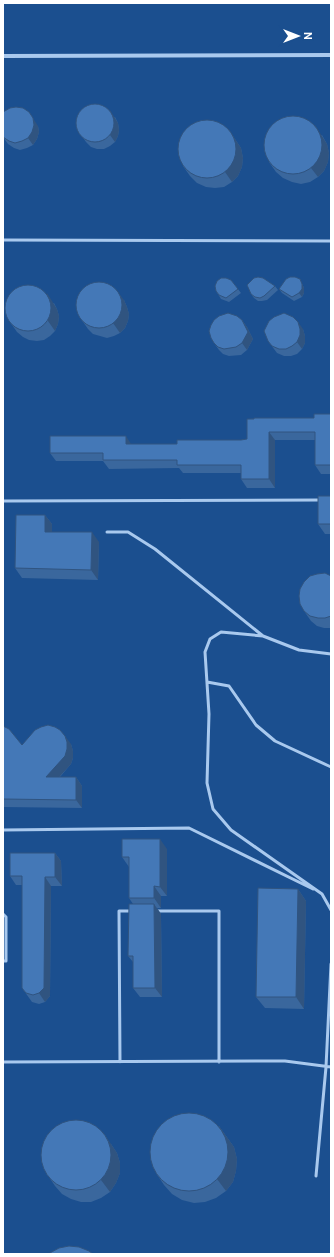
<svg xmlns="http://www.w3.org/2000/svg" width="334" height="1257" viewBox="0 0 334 1257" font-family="Cabin,sans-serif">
	<rect width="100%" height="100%" fill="#1b4f8f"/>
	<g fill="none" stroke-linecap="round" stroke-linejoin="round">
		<path stroke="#a9c9ee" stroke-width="3" d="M3 240 331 241
			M3 501 321 500
			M107 532H128L155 549 263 636 299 650 331 654
			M263 636 221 632 210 639 205 652 209 714 207 783 213 809 231 830 322 894 331 910
			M207 682 229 686 256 725 275 741 331 767
			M3 830 189 828 313 889
			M157 911H219V1062
			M3 914 6 917V961H3
			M3 1062 285 1061 331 1067
			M120 1062 119 911H131
			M316 1176 326 1067 331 964"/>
		<path stroke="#a9c9ee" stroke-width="4" d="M3 56 331 55"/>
	</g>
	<path fill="#3a679d" d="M115 117 118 123 119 130 118 136 115 142 110 146 104 149H97L91 147 86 142 81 135Z
		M38 126 39 132 37 139 33 145 27 148 20 150 14 148 8 144 3 137Z
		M229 130 241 148 243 158 242 167 238 176 232 182 224 187 215 188 206 187 197 183 190 176 183 166Z
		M322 135 327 144 329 153 328 162 324 171 318 177 310 182 301 184 292 182 283 178 276 172 269 162Z
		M300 279 304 288V293L302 297 294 301 282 293 279 289Z
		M231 280 241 293 229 302 221 299 216 291Z
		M275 286 278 290 267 300 262 301H258L254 298 251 294Z
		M124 300 127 307 129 314 128 321 125 328 120 333 114 336 107 338 93 334 88 329 81 319Z
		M54 303 57 309 59 316 58 324 55 331 50 336 44 340 37 341 29 340 23 337 17 332 10 322Z
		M242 320 247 327 253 339 247 350 241 355 229 356 223 354 219 350 214 343Z
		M303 329 305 336V343L302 349 297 354 291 356H284L277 353 268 341Z
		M331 414V474H321L315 465V440H275V488H247L241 479V473H183L179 468 109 469 103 461H56L50 453 131 444H177L241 440 247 439V419L314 418Z
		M331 496V534H325L318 524Z
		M45 515 52 524V532L99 542 98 580 22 578 15 568Z
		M331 576V628H324L317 626 311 621 304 611Z
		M3 726 22 745 71 744 73 751V758L71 764 60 777H76L82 786V808L3 807Z
		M167 849V896H161V908H157L161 914 162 997H140L133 988V962L128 956 133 904 129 898V867L122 857Z
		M55 853 61 861 62 886H51L50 996 45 1002 39 1004 32 1002 22 988V885H16L10 876Z
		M298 889 306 901 304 1009 265 1008 256 997Z
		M219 1126 234 1147 237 1159 236 1171 233 1182 226 1191 216 1198 205 1202 194 1203 182 1200 172 1194 164 1185 156 1173Z
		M111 1144 117 1153 120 1163V1173L116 1183 110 1192 101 1198 91 1202H81L71 1199 62 1194 55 1186 47 1174Z"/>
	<path fill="#305480" d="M110 110 118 123 119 130 118 136 115 142 110 135Z
		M29 112 38 126 39 132 37 139 33 145 28 138Z
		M315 125 327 144 329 153 328 162 324 171 318 177 311 168Z
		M229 130 241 148 243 158 242 167 238 176 232 182 225 172Z
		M300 279 304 288V293L302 297 299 293Z
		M117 291 124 300 127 307 129 314 128 321 125 328 120 333 113 323Z
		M47 293 57 309 59 316 58 324 55 331 48 321Z
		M242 320 247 327 253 339 247 350 242 343Z
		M298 322 303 329 305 336V343L302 349 297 342Z
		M269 432 275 440V488L269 479Z
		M126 436 131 444H126Z
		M45 515 52 524V541L45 532Z
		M92 532 99 542 98 580 91 570Z
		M65 736 71 744 73 751V758L71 764 52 785 46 777Z
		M76 777 82 786V808L76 800Z
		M160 839 167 849V896L160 887Z
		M55 853 61 861 62 886 55 877Z
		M45 877 51 886 50 996 45 1002 39 993Z
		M154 886 161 896V908L154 898Z
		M298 889 306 901 304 1009 296 997Z
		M154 904 161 914 162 997 155 988Z
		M219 1126 234 1147 237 1159 236 1171 233 1182 226 1191 217 1179Z
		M103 1132 117 1153 120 1163V1173L116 1183 110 1192 101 1180Z"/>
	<path fill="#4478b7" stroke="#305480" d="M76 123a19 19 0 1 1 38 0a19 19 0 1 1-38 0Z
		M16 107 23 108 29 112 33 118 34 125 32 132 28 138 22 141 15 143 9 141 3 137V112L10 108Z
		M264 145a29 29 0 1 1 58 0a29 29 0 1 1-58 0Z
		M178 149a29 29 0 1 1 58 0a29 29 0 1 1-58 0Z
		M258 277 263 278 275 286 264 296 260 298 255 297 251 294 247 285 254 278Z
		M290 277H295L300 279 302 284V289L299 293 292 297 279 289 286 279Z
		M221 278H226L231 280 238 289 226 298 219 295 216 291 215 286 217 281Z
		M76 305a23 23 0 1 1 46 0a23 23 0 1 1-46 0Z
		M5 308a23 23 0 1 1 46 0a23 23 0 1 1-46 0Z
		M228 313 237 316 242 320 248 332 242 343 236 347 224 349 218 347 214 343 211 338 209 331 211 325 214 320 219 316Z
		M284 313 293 317 298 322 300 329V335L297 342 292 346 286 349H279L272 346 268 341 264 331 269 321 274 317Z
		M314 414H331V465H315V432H269V479H241V465H177V460H103V453H50V436H126V444H177V440H241L247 439V419H254V418H314Z
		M318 496H331V524H318Z
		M16 515H45V532H92L91 570 15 568Z
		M325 573 331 576V616L325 618H318L310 616 304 611 300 604 299 596 300 589 304 582 310 576 317 574Z
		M48 725 55 727 60 730 65 736 67 742V749L65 756 46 777H76V800L3 799V726L9 729 22 745 35 730 41 727Z
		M122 839H160V887L154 886V898H129V857H122Z
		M10 853H55V877H45L44 988 39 993 33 995 26 993 22 988V876H10Z
		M258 888 298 889 296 997H256Z
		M129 904H154L155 988H133V956H128Z
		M150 1152a39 39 0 1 1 78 0a39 39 0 1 1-78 0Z
		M41 1155a35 35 0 1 1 70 0a35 35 0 1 1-70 0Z
		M69 1246 79 1247 89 1251 93 1254H48L59 1248Z"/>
	<rect width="334" height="1257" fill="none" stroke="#ffffff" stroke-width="8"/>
	<g transform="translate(298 36) rotate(90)" stroke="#1b4f8f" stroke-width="3" paint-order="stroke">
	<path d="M0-3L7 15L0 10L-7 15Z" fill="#ffffff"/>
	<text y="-6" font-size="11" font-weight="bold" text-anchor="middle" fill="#ffffff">N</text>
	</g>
</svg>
